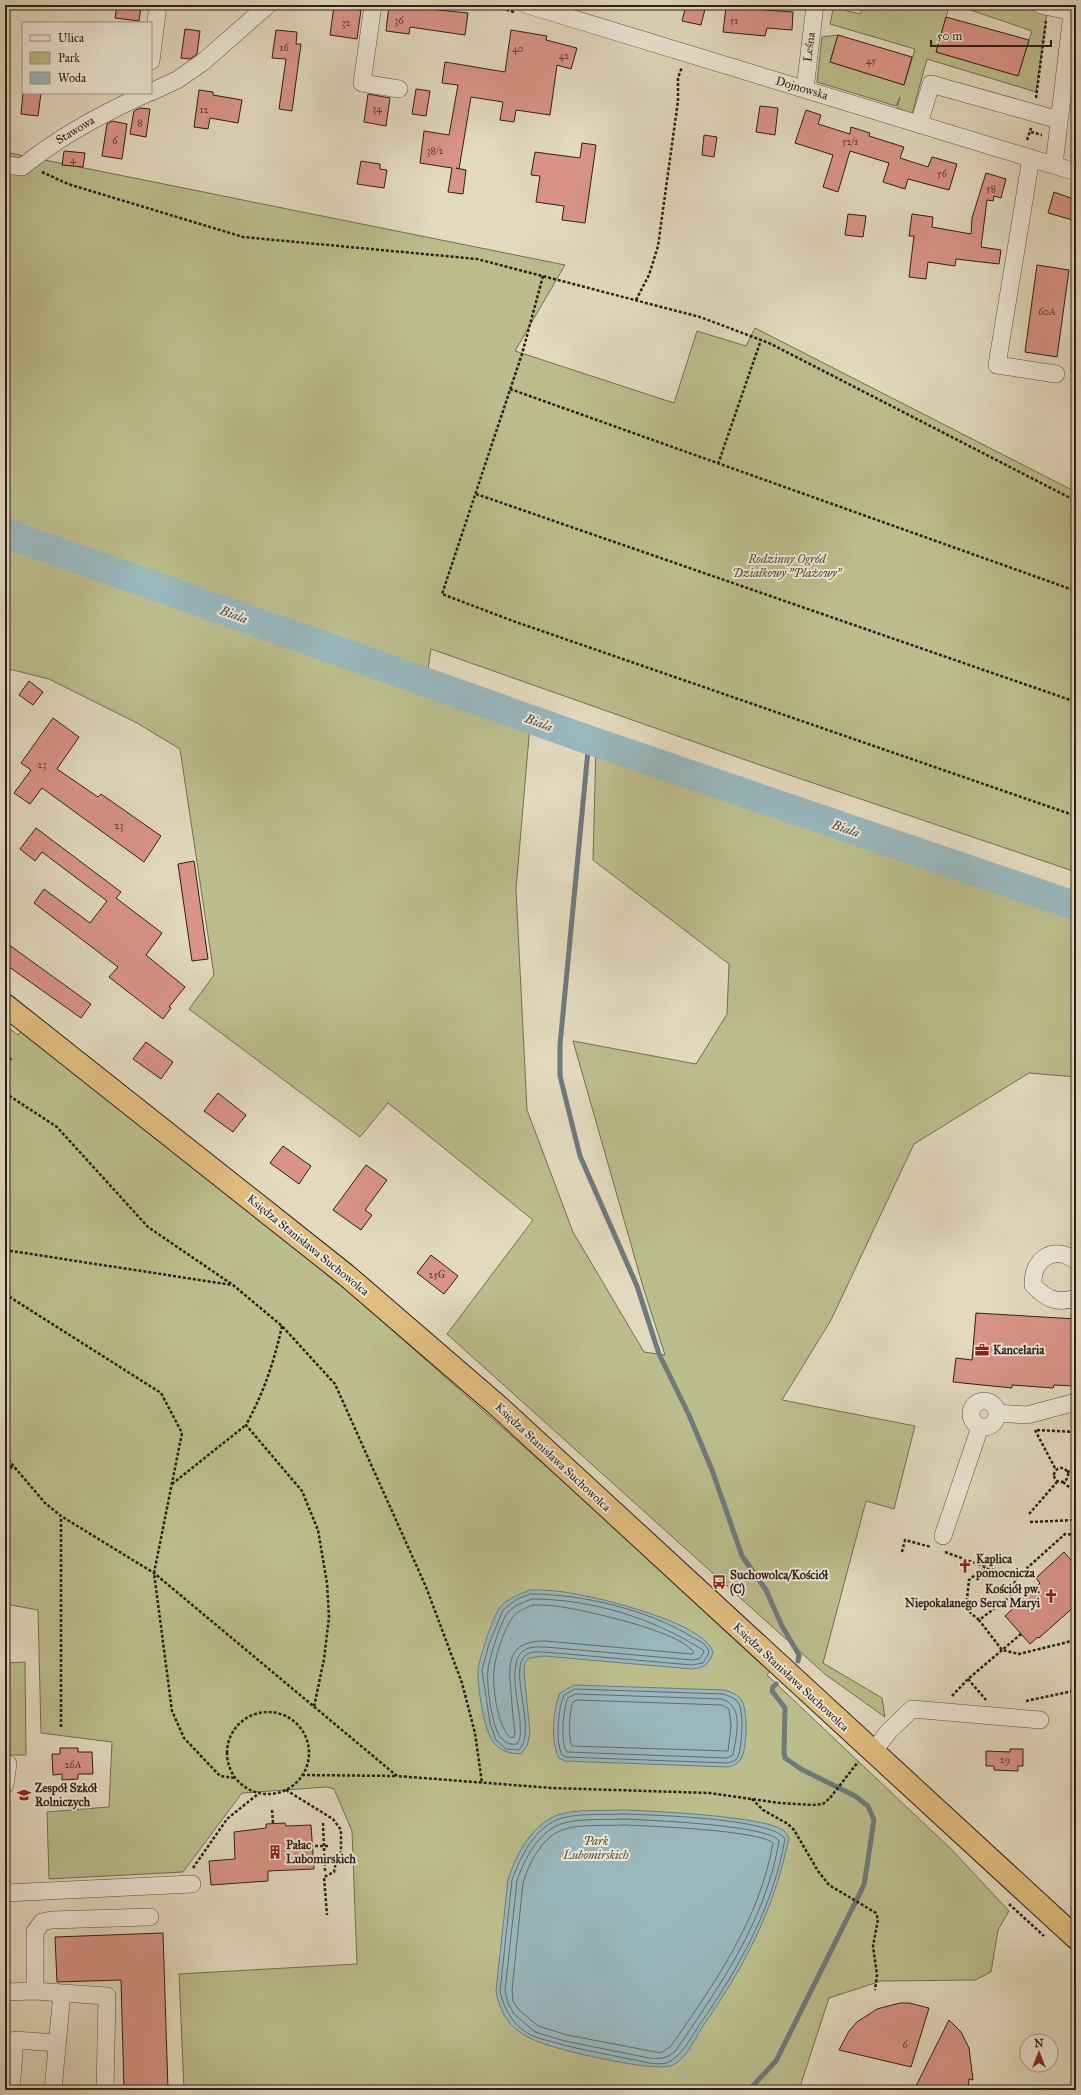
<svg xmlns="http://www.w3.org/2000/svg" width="1081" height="2095" viewBox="0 0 1081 2095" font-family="'IM FELL Great Primer',serif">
	<rect width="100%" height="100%" fill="#e2d9be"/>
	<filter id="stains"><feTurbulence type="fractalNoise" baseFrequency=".005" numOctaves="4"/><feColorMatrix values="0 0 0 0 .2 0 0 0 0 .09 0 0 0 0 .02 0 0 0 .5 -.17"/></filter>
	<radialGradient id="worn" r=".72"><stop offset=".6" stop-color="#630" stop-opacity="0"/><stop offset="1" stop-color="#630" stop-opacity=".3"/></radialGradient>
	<path fill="#bbbd8c" stroke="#746e52" d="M834 5H847V11L861 14 862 5H941L949 7 936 52 1018 75 1032 31 956 5H1048L1036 92 927 59 912 114 897 108 900 97 896 106 817 82 822 37 838 35 830 62 904 85 915 49 830 24Z
		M5 152 565 265 515 351 674 403 697 331 746 346 755 328 1076 492V872L757 764 431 649 425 690 530 725 516 889 527 1110 573 1232 644 1352 665 1355 644 1290 573 1041 696 1064 727 1014 729 964 593 860 596 743 1076 908V1077L1029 1073 914 1144 831 1320 782 1400 915 1426 894 1509 866 1501 823 1663 882 1698 885 1717 826 1675 447 1334 533 1220 388 1103 360 1137 189 1009 214 975 180 749 137 723 49 679 5 668Z
		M5 1025 18 1035 21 1031 340 1284 609 1522 770 1671 767 1675 951 1849 1009 1911 998 1930 991 1972 975 1980 881 1981 829 1998 799 2090H184L179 1974 357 1964 352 1831 334 1789 327 1787 242 1793 183 1872 49 1879 47 1812 109 1807 112 1742 41 1733 38 1610 5 1604Z
		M25 1662 26 1755H5V1663Z"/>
	<path fill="#99b7bc" stroke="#6e7a7b" d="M530 1590C538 1590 547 1590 555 1591 584 1593 708 1622 713 1653 709 1664 704 1668 692 1669L544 1656 529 1658 525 1663 524 1672 530 1733 527 1746 521 1754C509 1753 502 1752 494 1743 484 1733 477 1684 478 1669 480 1657 493 1615 501 1606 509 1598 520 1594 530 1590Z
		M574 1685 724 1690C731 1692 739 1695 742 1701 748 1712 747 1749 741 1759 738 1764 733 1766 728 1767L565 1761 559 1758C550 1741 553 1710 560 1693Z
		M623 1810C650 1811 767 1816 784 1831 786 1833 788 1836 789 1838 773 1913 744 1967 701 2029 694 2041 686 2058 673 2065 659 2073 579 2054 561 2049 526 2039 503 2030 496 1991L508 1880C516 1854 533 1822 561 1814 580 1809 604 1811 623 1810Z"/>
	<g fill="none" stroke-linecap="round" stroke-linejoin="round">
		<path stroke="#636b6a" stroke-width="1" d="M531 1594C582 1594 649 1610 692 1637 699 1641 708 1644 709 1653L703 1663 692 1665 544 1652C538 1652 531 1651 526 1655 507 1669 538 1731 519 1750L506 1749 496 1740 490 1723 482 1670 489 1644 503 1610 517 1599Z
			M532 1599C591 1599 653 1618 703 1650L704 1652 699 1659 692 1660 545 1647C537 1647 530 1646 523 1651 508 1662 518 1703 520 1720 520 1728 522 1738 517 1744 510 1745 506 1743 501 1738 492 1728 486 1683 488 1670 489 1658 501 1621 508 1612 514 1606 524 1602 532 1599Z
			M533 1605C540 1605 548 1605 555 1606 580 1609 682 1631 694 1653L692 1654 545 1641C508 1641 508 1662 511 1692 512 1706 513 1719 515 1733L514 1737 511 1738C498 1729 492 1686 494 1671 495 1656 504 1630 512 1618 516 1611 526 1608 533 1605Z
			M575 1689 723 1694C729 1696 736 1698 739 1704 744 1714 742 1746 738 1757 736 1761 731 1762 727 1763L566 1757 562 1755C555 1742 558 1708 564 1695Z
			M576 1694 722 1699C745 1707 736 1736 733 1755L727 1758 567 1752C560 1745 563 1707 568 1698Z
			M577 1700 722 1705 729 1709 731 1726 728 1751 572 1746C568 1739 569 1710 573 1702Z
			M624 1814C651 1815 772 1818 785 1839 773 1907 739 1968 700 2024 692 2036 684 2052 672 2060 666 2065 656 2064 649 2063 617 2056 584 2051 553 2042 547 2040 539 2039 533 2036 514 2027 504 2010 500 1991L512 1880C520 1857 536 1825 562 1818 581 1813 604 1815 624 1814Z
			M624 1819C647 1820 770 1825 779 1841 766 1920 720 1986 676 2050 667 2059 661 2059 649 2058L565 2041 535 2032 514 2014 508 2003 505 1991 517 1881C524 1859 540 1829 564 1823 583 1818 605 1820 624 1819Z
			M624 1825C648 1826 758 1830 773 1843 760 1919 714 1984 671 2046L661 2053 567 2035 538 2026 519 2010 513 2001 512 1990 523 1883C529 1863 543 1835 565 1829 581 1824 607 1826 624 1825Z"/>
		<path stroke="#6e7a7b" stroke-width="5" d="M589 740 560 1045V1076L580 1156 637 1286 659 1354 689 1415 712 1470 742 1556 766 1590 782 1626 799 1655 798 1661
			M749 2090 776 2061 864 1885 874 1820 868 1806 855 1796 801 1769 785 1758 784 1752 785 1708 772 1691 773 1687 776 1684"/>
		<path stroke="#99b7bc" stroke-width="29" d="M5 533 589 740 1076 906"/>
	</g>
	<path fill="#d99487" stroke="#2d1f19" d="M117 5 141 6 139 21 115 18Z
		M389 5 468 13 465 35 410 27 409 34 386 31Z
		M686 5H706L701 25 682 21Z
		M334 6 361 10 357 39 330 35Z
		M726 7 793 12 792 30 767 28 765 36 723 32Z
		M946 17 1029 40 1018 76 936 52Z
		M185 29 200 31 197 54 190 59 181 58Z
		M276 30 297 32 296 44H301L292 111 279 109 286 59 272 58Z
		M511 30 547 36 546 40 577 48 571 69 557 65 550 115 516 110 514 122 500 120 503 102 471 97 459 169 456 168 466 170 463 194 448 192 452 168 420 163 424 131 449 135 458 85 442 83 445 62 505 72Z
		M838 35 912 57 904 85 830 62Z
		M416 89 430 91 426 116 412 114Z
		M199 90 213 92V95L242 100 238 123 210 118 208 129 194 127Z
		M23 93H41L38 116 21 114Z
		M368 94 390 98 386 126 364 122Z
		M760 106 778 108 775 135 756 132Z
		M140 108 150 109 146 137 130 134 134 111Z
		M806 110 821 115 818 124 850 134 851 127 870 133 869 136 904 147 900 158 928 167 932 157 957 164 949 190 908 179 905 189 883 182 889 163 850 151 838 192 823 187 833 155 795 143Z
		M112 121 127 124 122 159 102 156 107 124Z
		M704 135 717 137 714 157 702 155Z
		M582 143 596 145 585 223 562 220 564 206 536 202 540 176 531 175 535 152 580 158Z
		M64 151 85 153 83 167 62 165Z
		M361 161 380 164V169L387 170 384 188 357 184Z
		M986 173 1006 179 1001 198 994 196 993 201 987 200 981 247 1001 250 999 264 956 259 955 266 928 262 926 279 909 277 914 236H909L912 214 933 217 932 227 971 234 972 218Z
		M1054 192 1076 200V221L1048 213Z
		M848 214 866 216 863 237 845 235Z
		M1037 265 1069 270 1057 357 1025 352Z
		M29 681 43 692 33 705 19 695Z
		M53 718 79 737 57 769 98 797 101 794 161 836 144 862 42 788 30 804 14 793 31 770 21 763Z
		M36 828 121 892 116 898 162 933 146 955 185 987 169 1007 171 1008 163 1019 109 977 118 967 34 903 44 889 90 923 107 901 42 852 35 861 20 849Z
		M194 861 208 959 192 961 178 864Z
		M5 942 91 1004 81 1018 5 964Z
		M146 1042 173 1062 161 1079 133 1059Z
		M218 1093 246 1115 233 1132 204 1111Z
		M283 1146 311 1166 299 1184 270 1163Z
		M366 1165 387 1180 365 1210 372 1215 361 1230 333 1210Z
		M431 1255 458 1276 444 1294 417 1273Z
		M976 1313 1076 1319V1371H1074L1073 1386 1054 1385 1053 1388 1012 1385V1388L953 1382 956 1358 972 1360Z
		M1064 1552 1076 1566V1605L1039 1638 1038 1637 1030 1644 1005 1616 1040 1583 1036 1578Z
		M60 1748H78V1752H92L93 1774H78V1779L62 1780V1774L53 1775 52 1754H60Z
		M1010 1749H1023V1766H1018V1771L994 1770V1766H986V1751L1010 1752Z
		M285 1823 286 1826 311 1825 314 1869 268 1871V1881L211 1885 209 1861 235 1859 234 1832 266 1828V1824Z
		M163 1933 168 2090H124L121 1980 57 1982 55 1937Z
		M900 2003H909L929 2008 911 2067 839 2050 849 2031 857 2022 877 2009Z
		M949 2020 961 2032 969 2048 973 2080 969 2079 968 2090H914Z"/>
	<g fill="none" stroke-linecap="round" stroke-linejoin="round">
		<defs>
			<path id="minor" d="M373 5 362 83 399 89
				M528 5 1076 172
				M1041 5 1072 12
				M151 61 158 5
				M805 89 815 5
				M151 92 177 80 203 62 268 5
				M919 124 931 84 1059 120
				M1031 158 997 365 1056 374
				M5 165 22 167C60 136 103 113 148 93
				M1054 165 1073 5
				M1076 1261C1054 1244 1032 1259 1033 1285 1046 1299 1057 1304 1076 1298
				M971 1414a13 13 0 1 1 26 0a13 13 0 1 1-26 0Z
				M997 1413 1027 1415 1076 1402
				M943 1536 980 1427
				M873 1752 889 1731 912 1709 1040 1720
				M5 1785 8 1764
				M5 1893 192 1884
				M35 1991 62 1993 53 2090
				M5 1992 35 1991V1932L42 1922 51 1920 150 1917
				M62 1993 107 1996 105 2090
				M11 2090 15 2040 57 2043"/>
			<path id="highway" d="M5 1005 346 1275 498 1406 1076 1938"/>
		</defs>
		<use href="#minor" stroke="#5a4e42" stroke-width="18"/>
		<use href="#highway" stroke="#2d1f19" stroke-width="24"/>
		<path stroke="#2d1f19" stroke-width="2.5" stroke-dasharray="3 2" stroke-linecap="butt" d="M492 5 514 12
			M1036 98 1046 21
			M1031 132 1042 135
			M1027 140 1031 128
			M42 172 68 184 243 237 477 259 700 317 769 343 1076 501
			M543 276 522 354 442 594 513 621 1076 816
			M636 300 649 275 658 246 678 101V78L682 67
			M510 389 1076 591
			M718 464 761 340
			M476 494 1076 702
			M5 1063 13 1057
			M5 1093 57 1127 148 1227 233 1285 282 1326 335 1384 426 1587 462 1683 475 1733 482 1783
			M5 1250 232 1285
			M5 1294 161 1393 182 1433 154 1573 172 1711 184 1738 220 1776 234 1778
			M282 1326C274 1362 264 1392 246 1425L302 1491 318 1530 327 1583 329 1617 324 1659 314 1707
			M1035 1430 1056 1470
			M1037 1430 1076 1432
			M5 1456 45 1503 61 1516 154 1573 397 1776 552 1788 709 1793 780 1803 813 1805 823 1804 830 1798 858 1762
			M5 1465 16 1469
			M1054 1475a7 7 0 1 1 14 0a7 7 0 1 1-14 0Z
			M1067 1472 1076 1470
			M1063 1482 1076 1493
			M172 1484 246 1425
			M1029 1514 1057 1482
			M1030 1522 1076 1520
			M1076 1535 1065 1534 1016 1578 1011 1596 979 1620 1002 1650 1019 1654 1076 1640
			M902 1552 905 1540 931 1547
			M945 1552 1016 1578
			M979 1620 966 1609 969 1580 985 1567
			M968 1679 986 1700
			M952 1696 968 1679 1021 1634
			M1026 1701 1073 1691 1076 1688
			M227 1753a41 41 0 1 1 82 0a41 41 0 1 1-82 0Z
			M61 1727V1517
			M302 1775 397 1776
			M286 1790 333 1819 341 1830V1855L336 1862 334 1872 324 1877 327 1915
			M752 1799 763 1810 788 1824 794 1830 818 1871 829 1885 876 1913 878 1919 873 1946 877 1975 875 1990
			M272 1810 273 1823
			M323 1823 325 1871
			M315 1846H328
			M193 1868 227 1819 258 1794
			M1009 1904 1044 1936"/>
		<use href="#minor" stroke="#ece6d5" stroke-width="17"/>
		<use href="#highway" stroke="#e1bc7f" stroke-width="22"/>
	</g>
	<defs>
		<symbol id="office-bare" viewBox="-9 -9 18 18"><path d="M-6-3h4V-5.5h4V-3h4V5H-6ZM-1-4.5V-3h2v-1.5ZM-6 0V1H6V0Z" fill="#8f2418" stroke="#ece6d5" stroke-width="2.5" paint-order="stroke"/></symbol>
		<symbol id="church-bare" viewBox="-9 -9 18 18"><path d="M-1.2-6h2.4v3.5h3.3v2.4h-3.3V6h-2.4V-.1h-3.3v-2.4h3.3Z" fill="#8f2418" stroke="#ece6d5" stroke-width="2.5" paint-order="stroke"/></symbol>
		<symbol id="bus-bare" viewBox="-9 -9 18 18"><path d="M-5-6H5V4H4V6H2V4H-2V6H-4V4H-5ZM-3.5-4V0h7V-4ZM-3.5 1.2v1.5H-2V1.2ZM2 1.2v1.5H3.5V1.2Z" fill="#8f2418" stroke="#ece6d5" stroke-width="2.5" paint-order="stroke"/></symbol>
		<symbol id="school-bare" viewBox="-9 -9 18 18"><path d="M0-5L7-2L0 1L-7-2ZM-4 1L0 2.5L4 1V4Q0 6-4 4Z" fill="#8f2418" stroke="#ece6d5" stroke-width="2.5" paint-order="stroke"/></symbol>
		<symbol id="building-bare" viewBox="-9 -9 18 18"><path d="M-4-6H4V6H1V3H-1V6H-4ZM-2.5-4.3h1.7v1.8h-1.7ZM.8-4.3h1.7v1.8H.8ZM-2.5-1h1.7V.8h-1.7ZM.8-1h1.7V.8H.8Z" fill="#8f2418" stroke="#ece6d5" stroke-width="2.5" paint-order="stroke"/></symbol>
	</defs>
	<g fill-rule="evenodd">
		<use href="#office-bare" x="972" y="1340" width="20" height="20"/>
		<use href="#church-bare" x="955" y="1556" width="20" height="20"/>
		<use href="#bus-bare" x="709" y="1572" width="20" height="20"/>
		<use href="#church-bare" x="1041" y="1586" width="20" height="20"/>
		<use href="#school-bare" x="14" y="1785" width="20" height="20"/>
		<use href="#building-bare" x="265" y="1842" width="20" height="20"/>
	</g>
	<g text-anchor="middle" stroke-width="4" stroke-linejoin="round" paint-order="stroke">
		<g font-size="10" fill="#583c34">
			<text x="399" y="24">36</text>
			<text x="734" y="24">51</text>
			<text x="346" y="26">32</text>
			<text x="284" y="51">16</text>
			<text x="518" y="52">40</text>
			<text x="564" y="59">42</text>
			<text x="871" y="64">45</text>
			<text x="377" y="112">34</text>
			<text x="204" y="113">12</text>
			<text x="140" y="126">8</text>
			<text x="115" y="144">6</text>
			<text x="850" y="145">52/1</text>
			<text x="435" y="154">38/2</text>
			<text x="73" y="163">4</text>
			<text x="942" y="177">56</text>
			<text x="991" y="192">58</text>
			<text x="1047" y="315">60A</text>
			<text x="42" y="768">23</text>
			<text x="119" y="829">23</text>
			<text x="437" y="1278">25G</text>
			<text x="1005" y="1763">29</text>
			<text x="73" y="1768">26A</text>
			<text x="905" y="2048">6</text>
		</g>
		<g font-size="12" fill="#2d1f19" stroke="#ece6d5">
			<text transform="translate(809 47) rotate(-83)" y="4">Leśna</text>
			<text transform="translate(802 88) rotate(17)" y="4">Dojnowska</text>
			<text transform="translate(75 130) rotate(-31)" y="4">Stawowa</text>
			<text transform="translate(308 1245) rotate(39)" y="4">Księdza Stanisława Suchowolca</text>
			<text transform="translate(553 1457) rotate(43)" y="4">Księdza Stanisława Suchowolca</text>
			<text transform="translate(791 1677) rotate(43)" y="4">Księdza Stanisława Suchowolca</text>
		</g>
		<g font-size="12" font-style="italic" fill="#584e3c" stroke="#ece6d5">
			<text x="787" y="563">Rodzinny Ogród<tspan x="787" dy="14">Działkowy "Plażowy"</tspan></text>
			<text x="596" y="1845">Park<tspan x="596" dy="14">Lubomirskich</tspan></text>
		</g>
		<g font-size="12" font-weight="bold" fill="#2d1f19" stroke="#ece6d5" text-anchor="start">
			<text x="993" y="1354">Kancelaria</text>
			<text x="976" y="1563">Kaplica<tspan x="976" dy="14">pomocnicza</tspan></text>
			<text x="730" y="1579">Suchowolca/Kościół<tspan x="730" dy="14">(C)</tspan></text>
			<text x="1040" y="1593" text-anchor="end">Kościół pw.<tspan x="1040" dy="14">Niepokalanego Serca Maryi</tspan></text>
			<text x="35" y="1792">Zespół Szkół<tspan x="35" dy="14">Rolniczych</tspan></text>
			<text x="286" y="1849">Pałac<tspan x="286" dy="14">Lubomirskich</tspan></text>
		</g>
		<g font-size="13" font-style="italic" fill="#4d4d4a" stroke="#ece6d5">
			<text transform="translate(234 614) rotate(20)" y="5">Biala</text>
			<text transform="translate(539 722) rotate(20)" y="5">Biala</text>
			<text transform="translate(846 828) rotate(19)" y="5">Biala</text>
		</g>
	</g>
	<rect width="1081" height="2095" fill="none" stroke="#e2d9be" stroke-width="20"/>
	<rect x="6" y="6" width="1069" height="2083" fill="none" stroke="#2d1f19" stroke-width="2"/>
	<rect x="10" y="10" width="1061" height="2075" fill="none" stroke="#2d1f19"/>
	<rect x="22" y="22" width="130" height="72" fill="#ece6d5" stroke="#a0968a"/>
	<rect x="30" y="35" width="20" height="6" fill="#ece6d5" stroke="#a0968a"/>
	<text x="58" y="42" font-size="12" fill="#2d1f19">Ulica</text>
	<rect x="30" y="52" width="20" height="12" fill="#bbbd8c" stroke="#a0968a"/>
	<text x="58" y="62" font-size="12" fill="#2d1f19">Park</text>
	<rect x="30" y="72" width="20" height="12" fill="#99b7bc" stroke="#a0968a"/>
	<text x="58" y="82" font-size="12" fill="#2d1f19">Woda</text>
	<g transform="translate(1039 2053)"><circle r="19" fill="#ece6d5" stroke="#a0968a"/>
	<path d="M0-3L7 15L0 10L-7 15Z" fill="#8f2418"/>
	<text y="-6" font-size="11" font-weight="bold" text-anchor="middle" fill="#2d1f19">N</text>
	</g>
	<path d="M931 40v6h120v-6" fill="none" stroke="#2d1f19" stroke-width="2"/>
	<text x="937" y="40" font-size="12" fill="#2d1f19" stroke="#ece6d5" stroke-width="3" paint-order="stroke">50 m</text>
	<rect width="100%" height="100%" filter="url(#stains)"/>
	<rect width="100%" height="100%" fill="url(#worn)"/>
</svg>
